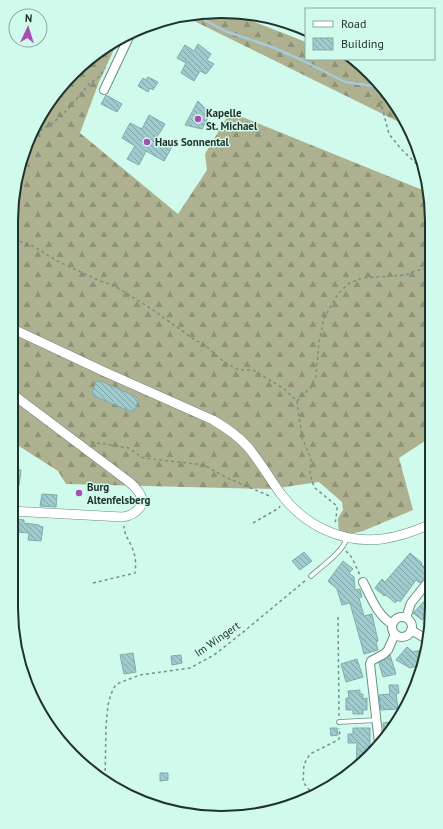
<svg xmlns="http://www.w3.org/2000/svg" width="443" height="829" viewBox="0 0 443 829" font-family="'PT Sans',sans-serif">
	<defs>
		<pattern id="forest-firs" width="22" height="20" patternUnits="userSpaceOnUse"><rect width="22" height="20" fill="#aeb18f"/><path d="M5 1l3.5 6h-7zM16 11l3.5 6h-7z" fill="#8d9175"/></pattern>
		<pattern id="building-back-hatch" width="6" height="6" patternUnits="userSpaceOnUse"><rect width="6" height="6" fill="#9ecbce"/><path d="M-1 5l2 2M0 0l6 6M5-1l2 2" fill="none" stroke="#80a5a7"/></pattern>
	</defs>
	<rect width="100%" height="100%" fill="#d0faec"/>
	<path fill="url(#forest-firs)" d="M234 14 306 42V59H349L361 64 397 105 407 126 186 17Z
		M117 43 99 82 80 133 178 214 207 170 205 154 230 112 430 193 431 437 399 458 413 510 363 531 339 537 338 518 343 510 342 502 319 482 271 489 66 484 58 471 11 441V208L18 167 39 116 93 55Z"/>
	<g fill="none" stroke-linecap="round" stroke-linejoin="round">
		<path stroke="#a6cade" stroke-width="2.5" d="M197 16 225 31 272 47 304 61 345 82 381 87"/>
	</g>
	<path fill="url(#building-back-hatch)" stroke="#80abaf" d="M198 44 211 54 207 60 214 64 206 74 200 71 194 81 181 73 186 63 177 58 185 45 194 51Z
		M148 77 158 82 153 90 150 88 148 92 138 86 143 78 146 80Z
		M106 95 122 104 117 112 101 104Z
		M198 101 210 114 202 129 185 125Z
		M149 115 165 124 157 137 173 145 164 161 146 151 139 165 127 159 135 146 122 138 130 123 142 129Z
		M101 381 136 397 138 400 135 410 130 411 94 396 92 393 96 382Z
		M11 469 21 470 19 486H11Z
		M42 494 57 495 56 507 40 506Z
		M15 519 24 520V523L39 525V526L43 527 41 541 28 540 29 533 17 532Z
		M304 552 312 561 300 570 292 561Z
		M410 553 422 563 421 564 431 573 427 575 420 583 416 580 400 602 398 600 395 603 386 595 384 596 375 588 382 579 385 582Z
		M343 561 353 569 349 573 354 577 355 590 360 589 362 597 359 598 364 616 372 614 378 641 376 642 378 650 364 654 350 603 342 605 337 589 328 581Z
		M431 594 432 609 422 620 413 613Z
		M407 647 413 652 422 650 424 658 421 659 423 665 410 668 396 660Z
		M133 653 136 672 124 674 120 655Z
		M181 655 182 663 172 665 171 656Z
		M390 655 396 674 383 677 379 663Z
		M357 659 363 677 346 682 341 664Z
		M389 685H398L399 693 396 694 398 709 381 710 379 695 390 694Z
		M360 690V694H363V699L367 698V710H363V714H353V710H346V698H349L348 691Z
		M397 721 391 729 384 736 383 723Z
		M330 728H337L338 735 331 736Z
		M353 728H370V753L360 766 356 768 357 743H348V734H353Z
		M160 773H168V780L160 781Z"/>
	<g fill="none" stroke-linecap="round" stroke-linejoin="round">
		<defs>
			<path id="service" d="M311 576C323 565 341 554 347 538
				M339 722 377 720"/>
			<path id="minor" d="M104 90 129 37
				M363 582C371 597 377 615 392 624
				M392 627a10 10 0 1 1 20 0a10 10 0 1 1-20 0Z
				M406 618 411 603 431 578
				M411 630 428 640
				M379 743 370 664 371 661 384 654 388 650 395 634"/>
			<path id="tertiary" d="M11 328 105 372 213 420C225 427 237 435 247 446 260 461 269 478 281 494 304 525 342 544 382 539 399 537 415 531 431 524
				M11 511 122 517C137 515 149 503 137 490 135 486 131 484 128 481L11 393"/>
		</defs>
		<use href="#service" stroke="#678e81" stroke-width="5.5"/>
		<use href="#minor" stroke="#678e81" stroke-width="10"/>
		<use href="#tertiary" stroke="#678e81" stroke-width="10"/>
		<path stroke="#749187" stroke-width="1.5" stroke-dasharray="3 3" stroke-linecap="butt" d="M383 89 381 98 382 107 389 134 401 149 425 172
			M30 137 53 123 66 111 89 84 100 76 105 68
			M11 233 21 242 33 246 59 262 100 281 113 285 150 308 195 340 205 345 224 362 239 370H253L283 388 297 401 302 438 311 458 310 473 312 482 315 488 337 506V510L335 525
			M297 401 311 387 316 376 319 342 324 318 338 294 348 284 362 278 406 275 415 271 430 268
			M91 442 129 448 143 458 204 465 225 477 272 497
			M253 523 279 508 280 506
			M346 551 352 558 360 575
			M93 583 135 573C136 566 136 557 133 550 130 541 124 535 124 526
			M338 617 339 716
			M105 783 106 726 108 705 111 694 115 686 119 683 140 675 190 668 214 655 242 633 306 580
			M311 796V792L303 782 304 764 310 754 338 740 340 737 339 728"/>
		<use href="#service" stroke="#fff" stroke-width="4"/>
		<use href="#minor" stroke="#fff" stroke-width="8"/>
		<use href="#tertiary" stroke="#fff" stroke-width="9"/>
	</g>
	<g fill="#a94db7" stroke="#d0faec" stroke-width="1.5">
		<circle cx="198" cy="119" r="4"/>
		<circle cx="147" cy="142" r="4"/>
		<circle cx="79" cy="493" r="4"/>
	</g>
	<g text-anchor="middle" stroke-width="3" stroke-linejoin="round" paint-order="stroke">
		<g font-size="11" font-weight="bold" fill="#21322c" stroke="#d0faec" text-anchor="start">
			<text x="206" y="117">Kapelle<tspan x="206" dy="13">St. Michael</tspan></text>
			<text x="155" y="146">Haus Sonnental</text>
			<text x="87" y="491">Burg<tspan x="87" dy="13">Altenfelsberg</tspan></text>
		</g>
		<g font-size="11" fill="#21322c" stroke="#d0faec">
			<text transform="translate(217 639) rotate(-35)" y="4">Im Wingert</text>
		</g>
	</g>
	<path d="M0 0H443V829H0ZM221 18H222A203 203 0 0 1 425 221V608A203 203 0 0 1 222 811H221A203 203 0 0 1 18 608V221A203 203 0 0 1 221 18Z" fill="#d0faec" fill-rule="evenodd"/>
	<path fill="none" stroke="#21322c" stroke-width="2" d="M221 18H222A203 203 0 0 1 425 221V608A203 203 0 0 1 222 811H221A203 203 0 0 1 18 608V221A203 203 0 0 1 221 18Z"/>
	<rect x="305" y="8" width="130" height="52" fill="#d0faec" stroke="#8aaa9f"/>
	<rect x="313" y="21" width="20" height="6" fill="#ffffff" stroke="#8aaa9f"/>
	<text x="341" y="28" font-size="12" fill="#21322c">Road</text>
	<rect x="313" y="38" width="20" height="12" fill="url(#building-back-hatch)" stroke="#8aaa9f"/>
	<text x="341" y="48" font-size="12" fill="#21322c">Building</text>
	<g transform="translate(28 28) rotate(4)"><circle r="19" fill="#d0faec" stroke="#8aaa9f"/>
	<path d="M0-3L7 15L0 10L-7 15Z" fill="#a94db7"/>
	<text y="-6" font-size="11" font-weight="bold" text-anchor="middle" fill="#21322c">N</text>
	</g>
</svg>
